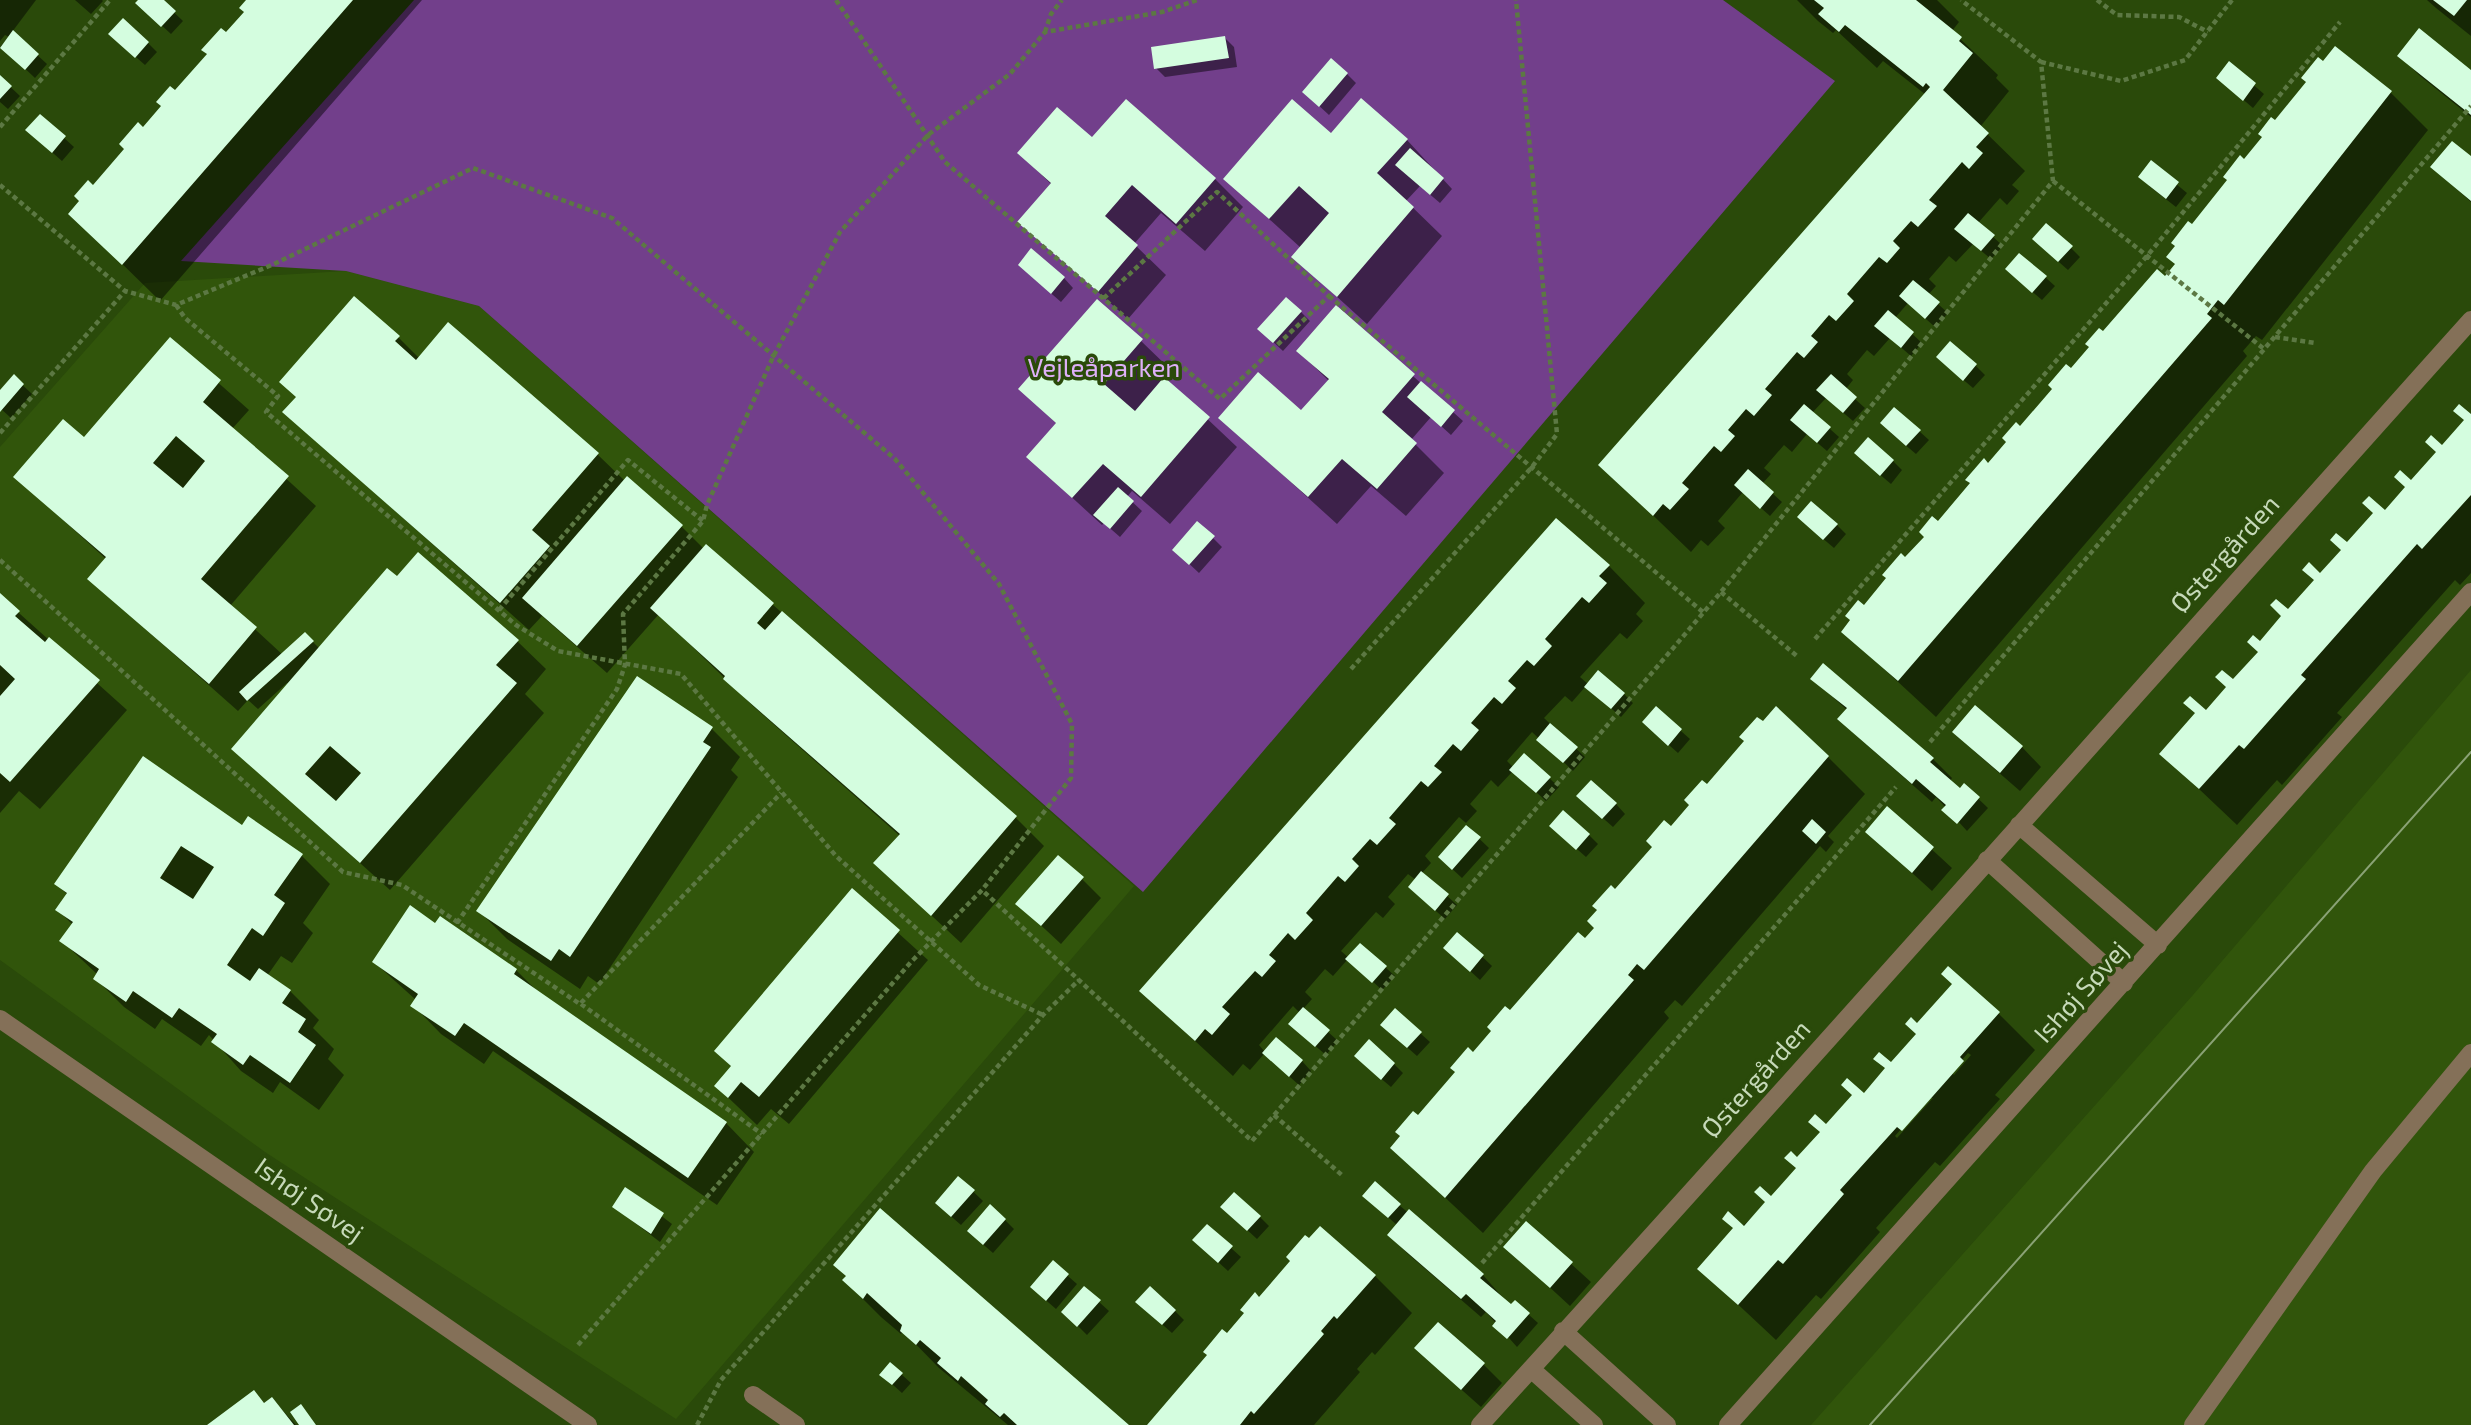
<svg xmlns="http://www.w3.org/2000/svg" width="2471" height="1425" viewBox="0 0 2471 1425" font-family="'Exo 2',sans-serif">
	<rect width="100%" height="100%" fill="#2a4a0a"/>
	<path fill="#31550b" d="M346 271 479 306 1134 886 676 1419 265 1152 0 960V447L145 283Z
		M2471 670V1425H1811L2193 995Z"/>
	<path fill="#723f8b" d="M414 0H1723L1835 81 1143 892 479 306 346 271 181 261Z"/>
	<path fill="#0007" fill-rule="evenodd" d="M0 0H36L12 32 47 64 35 78 1 46 9 37 5 35 0 41Z
		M75 0H102L103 1 91 14Z
		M140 0H161L183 21 171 34 147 12Z
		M248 0H422L160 301 108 250 93 187 246 12Z
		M1797 0H1937L1959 22 1952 31 1998 75 1996 78 2009 91 1980 127 2025 171 2012 185 2019 191 2007 205 2000 198 1978 223 2003 246 1991 259 1973 244 1956 262 1949 256 1929 279 1936 286 1928 295 1948 313 1935 327 1908 303 1895 318 1922 343 1911 356 1890 338 1874 356 1867 350 1847 374 1853 380 1845 390 1865 408 1853 421 1826 398 1812 413 1839 437 1827 451 1807 434 1792 452 1784 445 1764 468 1771 474 1762 484 1782 502 1770 516 1743 492 1718 521 1725 528 1708 546 1701 540 1691 552 1601 465 1926 95 1883 61 1877 68 1836 30 1833 33 1818 21Z
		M2427 0H2471V36L2436 8Z
		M1225 38 1234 47 1237 67 1165 77 1156 68Z
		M120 43H148L157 52 145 65Z
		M2335 49 2391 93 2428 130 2262 340 2256 336 2243 351 2247 356 1936 717 1843 631 2103 334 2165 279 2177 264 2193 227Z
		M2400 56 2471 72V117L2419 75Z
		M2229 64 2264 94 2253 108 2218 78Z
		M1347 74 1356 83 1329 115 1304 92Z
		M0 77 20 96 8 109 0 102Z
		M40 116 74 147 62 161 37 139Z
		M1331 136 1407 140 1452 189 1440 203 1420 186 1406 201 1442 236 1367 324 1293 257 1301 248 1225 179Z
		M1092 140 1215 179 1243 207 1205 251 1161 213 1134 244 1166 275 1128 319 1020 222 1052 185 1019 153Z
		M2471 158V202L2432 167Z
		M2151 163 2187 193 2176 207 2149 186Z
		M2043 248H2071L2080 257 2068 270Z
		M1029 274 1064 278 1073 288 1061 302Z
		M2045 277 2055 286 2042 300 2016 278Z
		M1336 307 1463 421 1451 435 1431 417 1411 440 1444 473 1406 516 1371 486 1337 524 1220 418 1301 413 1329 381 1298 351Z
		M1301 312 1310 321 1283 351 1269 338Z
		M398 337 419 358 597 454 625 481 681 526 704 549 706 546 1016 818 1044 846 961 943 875 863 900 836 754 707 659 614 607 673 542 616 529 630 284 412Z
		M170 340 249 410 232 429 316 506 230 606 283 655 305 634 320 649 397 578 517 641 546 669 525 694 544 713 390 890 233 749 288 685 287 683 258 709 248 700 238 711 89 579 106 559 16 477 84 440Z
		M1141 341 1170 369 1163 377 1237 447 1170 524 1132 491 1127 497 1142 511 1120 537 1104 523 1102 525 1028 457 1057 424 1020 389Z
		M1975 365 1985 375 1973 388 1947 366Z
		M14 377 32 394 11 418 0 408V393Z
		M2471 416V573L2460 585 2455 580 2337 713 2342 717 2282 785 2277 780 2237 825 2161 753 2206 712 2259 652 2260 643 2347 545 2385 512Z
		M1919 431 1929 440 1916 454 1891 433Z
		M1893 461 1902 470 1891 484 1865 462Z
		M1837 525 1846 534 1834 548 1808 526Z
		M1213 538 1222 547 1199 573 1184 559Z
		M1609 566 1645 603 1636 614 1643 621 1627 639 1620 633 1580 677 1588 684 1624 694 1633 703 1621 717 1586 686 1572 702 1565 696 1544 718 1585 757 1573 771 1532 732 1507 761 1513 767 1549 778 1559 787 1546 801 1513 771 1498 787 1491 780 1470 804 1477 811 1466 823 1459 817 1425 856 1431 863 1422 873 1457 905 1445 919 1419 896 1416 880 1408 874 1388 897 1395 904 1383 918 1376 912 1341 951 1349 958 1385 967 1395 976 1382 990 1348 959 1333 976 1325 969 1305 992 1312 999 1303 1009 1338 1041 1326 1055 1300 1033V1013L1293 1006 1259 1045 1265 1052 1277 1039 1302 1061 1311 1071 1299 1085 1264 1054 1250 1070 1243 1064 1233 1076 1141 991Z
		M0 596 127 710 40 809 19 791 0 813Z
		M1813 679 1933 759 1952 778 1950 781 1960 791 1965 786 1988 808 1967 831 1936 797 1932 802 1859 738 1839 719 1847 710Z
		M1656 709 1690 739 1678 753 1653 731Z
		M711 728 740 757 731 770 738 777 599 984 588 976 580 989 507 939 479 911Z
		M2022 747 2041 767 2020 791 1974 751Z
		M1828 757 1865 794 1828 836 1834 842 1826 852 1820 846 1682 1006 1675 1000 1664 1012 1669 1018 1483 1233 1392 1148 1510 1012 1596 928 1616 891 1707 786Z
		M144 759 243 828 301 855 330 884 303 923 313 933 292 963 281 956 267 976 290 991 319 1020 313 1028 334 1049 328 1059 344 1075 319 1110 280 1082 273 1093 241 1071 209 1035 201 1046 162 1019 155 1029 124 1007 95 978 98 975 62 941 73 925 58 910 68 895 56 884Z
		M1616 804 1625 814 1613 827 1588 805Z
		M1887 808 1952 868 1932 891 1867 832Z
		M1467 827 1489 848 1462 878 1449 866Z
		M1561 835H1589L1598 844 1586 857Z
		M1082 879 1101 898 1061 944 1018 904Z
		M852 891 928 960 789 1124 771 1109 757 1125 716 1086 732 1067 716 1051Z
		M441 918 516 970 542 996 726 1123 754 1152 717 1205 493 1051 484 1064 441 1034 413 1005 416 1000 374 962 436 925Z
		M1458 934 1492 966 1480 980 1455 957Z
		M1998 1013 2035 1050 1995 1095 2000 1099 1940 1166 1935 1162 1876 1228 1880 1232 1821 1299 1816 1295 1776 1340 1699 1268 1772 1198 1798 1169V1159L1826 1127 1864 1095 1918 1035 1917 1026ZM1968 1053 1971 1055 1954 1075 1951 1072ZM1928 1098H1933L1897 1138 1895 1136Z
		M1420 1033 1430 1042 1417 1056 1392 1034Z
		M1394 1064 1403 1073 1391 1087 1365 1065Z
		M959 1178 983 1201 961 1225 946 1212Z
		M626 1189 672 1224 660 1242 614 1207Z
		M1374 1205H1399L1483 1275 1511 1307 1528 1314 1538 1323 1517 1347 1486 1312 1481 1317 1408 1254 1389 1235 1397 1225Z
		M1232 1216 1260 1217 1269 1226 1257 1239Z
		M1005 1220 1014 1229 993 1253 978 1240Z
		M1526 1223 1591 1282 1570 1306 1506 1247Z
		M1231 1248 1241 1257 1228 1271 1204 1249Z
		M1053 1263 1077 1284 1056 1309 1041 1296Z
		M1375 1276 1412 1313 1375 1355 1372 1352 1357 1369 1360 1372 1314 1425H1149L1259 1299Z
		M844 1280 1126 1425H1008L939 1368 903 1331 901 1334 881 1317Z
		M1099 1302 1109 1311 1087 1335 1073 1321Z
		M1147 1311H1175L1184 1320 1172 1333Z
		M1483 1364 1502 1383 1481 1407 1436 1367Z
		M901 1374 911 1383 902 1393 882 1375Z
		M253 1392 265 1404 272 1399 296 1425H210Z"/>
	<path fill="#d4fddf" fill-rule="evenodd" d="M138 0H164L176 11 161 27 135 3Z
		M246 0H353L122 265 68 214 79 201 74 196 88 180 93 185 124 149 119 144 138 122 143 127 161 106 156 102 170 86 175 90 207 54 201 50 221 28 226 32 244 12 239 8Z
		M1814 0H1916L1962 37 1959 41 1973 53 1943 90 1989 133 1976 147 1983 153 1969 169 1962 162 1929 200 1937 206 1918 227 1911 221 1893 241 1900 248 1887 263 1879 257 1847 294 1854 301 1836 321 1829 315 1811 336 1818 342 1804 358 1797 352 1765 389 1772 395 1754 416 1746 409 1728 430 1735 436 1721 452 1714 446 1682 483 1689 489 1670 510 1663 504 1653 516 1598 465 1930 87 1926 83 1923 87 1845 25 1839 32 1818 14 1824 8Z
		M2433 0H2467L2454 16Z
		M123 18 149 42 135 58 108 34Z
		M2419 28 2471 70V115L2397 56Z
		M13 30 39 54 25 70 0 48Z
		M1225 36 1229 58 1154 69 1151 47Z
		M2335 46 2392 91 2224 305 2218 300 2207 314 2212 318 1898 681 1841 632 1850 620 1845 616 1858 600 1864 605 1886 578 1882 575 1901 553 1905 557 1924 537 1919 532 1932 516 1938 521 1970 483 1965 480 1984 458 1988 463 2006 442 2002 438 2016 422 2020 426 2052 389 2048 385 2066 364 2071 368 2089 347 2085 344 2099 328 2103 331 2157 269 2165 276 2175 264 2166 257 2175 246 2171 243 2188 221 2192 224 2227 180 2223 177 2240 155 2244 159 2262 137 2258 134 2271 117 2275 120 2306 82 2301 78 2318 57 2323 61Z
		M1331 58 1348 73 1319 107 1302 92Z
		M2229 61 2256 83 2243 101 2216 78Z
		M0 75 12 86 0 99Z
		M1361 98 1408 139 1377 173 1414 207 1337 297 1291 257 1329 213 1299 186 1269 219 1223 179 1292 99 1331 133Z
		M1126 99 1216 178 1176 224 1132 185 1105 216 1138 245 1098 292 1017 222 1051 183 1017 153 1057 107 1092 137Z
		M40 114 66 136 52 153 25 130Z
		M2452 141 2471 156V201L2430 167Z
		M1410 148 1444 178 1430 195 1395 165Z
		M2151 160 2179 182 2166 199 2138 177Z
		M1968 213 1995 235 1981 251 1954 229Z
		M2046 223 2073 246 2058 262 2032 239Z
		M1031 248 1065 277 1051 294 1018 265Z
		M2019 253 2047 276 2032 293 2005 269Z
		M1913 280 1940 302 1925 319 1899 296Z
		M354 296 400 336 395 341 416 360 448 322 599 453 532 530 550 546 500 603 282 412 296 397 279 382Z
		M1286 297 1302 311 1273 343 1257 329Z
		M1097 299 1143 339 1104 384 1135 411 1164 377 1210 417 1141 497 1103 464 1072 498 1026 457 1056 423 1018 389Z
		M1336 305 1415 374 1382 412 1417 443 1377 489 1342 459 1308 497 1218 418 1258 372 1301 410 1329 379 1296 351Z
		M1888 310 1914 332 1901 348 1874 326Z
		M170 337 221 380 203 402 289 476 201 579 257 627 209 684 87 579 106 557 13 477 63 419 84 437ZM176 436 205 461 183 488 153 463Z
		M1950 341 1977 364 1963 381 1936 357Z
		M14 374 24 384 0 412V390Z
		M1831 374 1857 397 1843 413 1816 390Z
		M1421 381 1455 410 1441 427 1407 397Z
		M1804 404 1831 427 1817 443 1790 420Z
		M2459 404 2471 414V495L2422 549 2417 544 2301 675 2306 679 2244 749 2239 745 2199 789 2159 754 2195 713 2183 703 2190 696 2206 710 2226 687 2215 677 2222 670 2233 679 2258 652 2247 642 2253 635 2260 641 2281 616 2270 605 2276 599 2288 609 2314 580 2302 570 2309 562 2320 573 2341 550 2330 540 2336 533 2347 542 2373 513 2362 503 2369 496 2385 510 2405 487 2394 477 2400 470 2411 480 2436 452 2425 442 2431 435 2442 445 2464 420 2453 411Z
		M1894 407 1921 430 1906 446 1880 423Z
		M1868 437 1894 460 1880 476 1854 453Z
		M1748 469 1774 492 1760 509 1734 485Z
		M627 476 683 525 577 646 522 598Z
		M1118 487 1134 501 1110 529 1093 515Z
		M1811 501 1838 524 1823 540 1797 517Z
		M1556 518 1610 565 1599 576 1607 583 1589 603 1582 597 1545 639 1552 646 1534 666 1527 660 1508 681 1516 688 1502 704 1494 697 1471 723 1479 730 1461 751 1453 744 1434 766 1442 772 1428 787 1421 781 1389 818 1396 824 1377 845 1370 839 1352 859 1359 866 1345 882 1338 876 1306 913 1313 920 1295 940 1288 933 1269 955 1276 961 1262 977 1255 971 1222 1007 1230 1014 1212 1035 1205 1029 1195 1041 1139 991Z
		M1197 521 1215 536 1189 565 1172 550Z
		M706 544 774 603 757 623 765 630 782 611 1017 816 931 916 873 863 900 834 723 679 725 676 650 608Z
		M418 552 519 640 496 665 517 683 360 863 231 749 387 568 397 576ZM330 746 361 773 336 801 305 774Z
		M0 593 20 611 15 616 45 642 49 637 100 680 10 782 0 773V696L15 679 0 665Z
		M305 632 314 641 247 701 239 692Z
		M1823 663 1934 758 1930 762 1960 788 1964 783 1980 797 1957 824 1941 810 1946 805 1916 779 1912 784 1837 719 1847 708 1810 679Z
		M1598 670 1625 693 1611 709 1584 687Z
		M637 676 713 727 703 742 711 747 570 957 559 949 551 961 476 911Z
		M1975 705 2023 746 2000 773 1952 732Z
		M1656 706 1682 729 1668 746 1642 722Z
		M1776 706 1829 756 1644 970 1637 964 1628 975 1634 980 1445 1198 1390 1148 1400 1136 1395 1132 1413 1111 1418 1115 1455 1072 1450 1068 1468 1047 1473 1052 1491 1031 1487 1027 1505 1006 1510 1010 1578 932 1585 938 1594 928 1587 921 1597 910 1592 906 1611 885 1615 889 1652 847 1646 841 1664 820 1671 826 1689 805 1684 800 1702 780 1707 784 1744 741 1739 737 1757 717 1763 721Z
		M1550 723 1578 747 1563 763 1536 740Z
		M1524 753 1551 777 1536 793 1509 770Z
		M143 756 242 825 248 816 303 854 274 895 285 903 263 936 252 928 227 965 250 981 259 968 291 990 282 1003 306 1019 298 1032 316 1045 290 1083 250 1055 243 1065 211 1042 217 1034 179 1008 172 1018 133 991 126 1002 93 979 99 969 59 941 73 922 55 910 67 893 54 884ZM181 846 214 867 193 899 160 878Z
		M1591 780 1617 803 1602 819 1576 796Z
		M1887 806 1934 847 1912 873 1865 832Z
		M1563 810 1590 834 1576 850 1549 826Z
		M1812 819 1826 832 1816 844 1802 831Z
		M1466 825 1481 837 1452 870 1438 857Z
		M1058 855 1084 877 1041 926 1015 904Z
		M1421 871 1449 894 1435 911 1408 887Z
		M852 888 900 930 759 1097 741 1082 728 1098 714 1086 731 1066 714 1051Z
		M410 905 435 923 440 916 517 969 514 974 727 1122 688 1178 464 1023 455 1036 410 1006 418 994 372 962Z
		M1457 932 1484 955 1470 972 1443 948Z
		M1360 943 1387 966 1372 983 1345 959Z
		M1948 966 2000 1012 1960 1057 1964 1061 1902 1131 1897 1127 1840 1190 1844 1194 1783 1264 1778 1260 1738 1305 1697 1269 1733 1228 1722 1219 1728 1211 1744 1226 1765 1202 1754 1192 1760 1186 1771 1196 1796 1168 1784 1158 1791 1151 1797 1157 1820 1132 1808 1122 1815 1114 1826 1124 1852 1095 1841 1085 1847 1078 1864 1093 1885 1068 1873 1059 1879 1052 1891 1062 1916 1034 1905 1024 1911 1017 1917 1023 1952 984 1941 974Z
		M1303 1007 1330 1030 1315 1047 1288 1024Z
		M1395 1008 1422 1032 1407 1048 1380 1025Z
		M1276 1037 1303 1060 1289 1077 1262 1053Z
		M1369 1039 1395 1063 1381 1080 1354 1056Z
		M958 1176 975 1190 951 1217 935 1203Z
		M1375 1181 1401 1204 1388 1218 1362 1196Z
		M625 1187 664 1213 651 1234 612 1207Z
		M1234 1192 1261 1216 1247 1231 1220 1207Z
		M990 1204 1006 1219 983 1245 967 1231Z
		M880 1208 1129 1425H1017L1004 1413 1000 1417 985 1404 988 1400 961 1376 958 1381 937 1363 941 1358 920 1340 916 1345 900 1331 902 1325 867 1293 863 1299 842 1280 846 1276 833 1265Z
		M1409 1209 1484 1274 1480 1278 1511 1304 1515 1300 1530 1313 1507 1339 1492 1326 1496 1321 1466 1294 1461 1299 1387 1235Z
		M1526 1221 1573 1262 1550 1288 1503 1247Z
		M1207 1224 1233 1246 1218 1263 1192 1240Z
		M1320 1226 1376 1275 1337 1319 1334 1316 1321 1331 1324 1334 1254 1414 1251 1411 1240 1425H1147L1207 1355 1203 1352 1222 1329 1227 1333 1244 1313 1240 1310 1255 1292 1259 1297 1290 1261 1286 1257 1305 1235 1309 1238Z
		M1053 1260 1069 1274 1046 1301 1030 1287Z
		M1084 1286 1101 1300 1077 1327 1061 1312Z
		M1150 1286 1176 1310 1162 1325 1135 1302Z
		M1438 1322 1485 1363 1461 1390 1414 1348Z
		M890 1362 903 1373 892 1385 879 1375Z
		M254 1390 264 1403 272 1397 294 1425H207Z
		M301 1404 316 1425H299L290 1412Z"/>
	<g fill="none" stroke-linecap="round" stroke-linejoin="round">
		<path stroke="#5c7843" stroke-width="4.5" stroke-dasharray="5 3.5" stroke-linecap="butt" d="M836 0 945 162 1220 399 1329 296 1217 192 1104 298
			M2097 0 2117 15 2179 17 2208 32
			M1045 32 1051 14 1062 0
			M2041 62 2121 81 2185 60 2232 0
			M0 127 110 0
			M2053 181 2264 349
			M0 185 125 291
			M1329 296 1704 613
			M176 305 185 318 278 396 266 412 516 625 558 651 681 674 836 856 979 985 1043 1015
			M2275 337 2315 343
			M0 433 125 291 176 305 274 264 473 168 612 218 895 459 999 584 1072 724 1071 778 982 890
			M0 560 343 872 402 885 580 1004 781 793
			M1721 592 1798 657
			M499 610 628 460 703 521
			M1815 639 2147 256 2340 22
			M1351 669 1532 467 1557 434 1516 0
			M1930 742 2471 106
			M457 923 617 689 625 665 623 614 703 521 707 505 773 357 840 232 928 135 1010 74 1045 32 1162 12 1197 0
			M581 1004 762 1134
			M1274 1115 1344 1177
			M1482 1263 1896 787
			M578 1345 911 962 982 890 1252 1141 1721 592 2053 181 2041 62 1961 0
			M697 1425 721 1380 1043 1015 1079 980"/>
		<path stroke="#847058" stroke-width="18" d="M2019 825 2158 945
			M1987 860 2124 983
			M0 1019 588 1425
			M1563 1331 1667 1425
			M1531 1369 1594 1425
			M753 1395 796 1425
			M1480 1425C1813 1060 2141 688 2471 320
			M1728 1425 2471 592
			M2193 1425 2373 1171 2471 1053"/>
		<path stroke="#8aa275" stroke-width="2" d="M1870 1425 2471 752"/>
	</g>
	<g text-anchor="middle" stroke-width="7" stroke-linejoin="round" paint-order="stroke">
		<g font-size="26" fill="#deb0f7" stroke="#2a4a0a">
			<text x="1104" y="377">Vejleåparken</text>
		</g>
		<g font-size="26" fill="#c6d9b9" stroke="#2a4a0a">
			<text transform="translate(2225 554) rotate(-48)" y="9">Østergården</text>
			<text transform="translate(2081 992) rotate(-48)" y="9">Ishøj Søvej</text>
			<text transform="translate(1756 1079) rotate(-48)" y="9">Østergården</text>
			<text transform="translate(309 1200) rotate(35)" y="9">Ishøj Søvej</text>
		</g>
	</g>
</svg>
